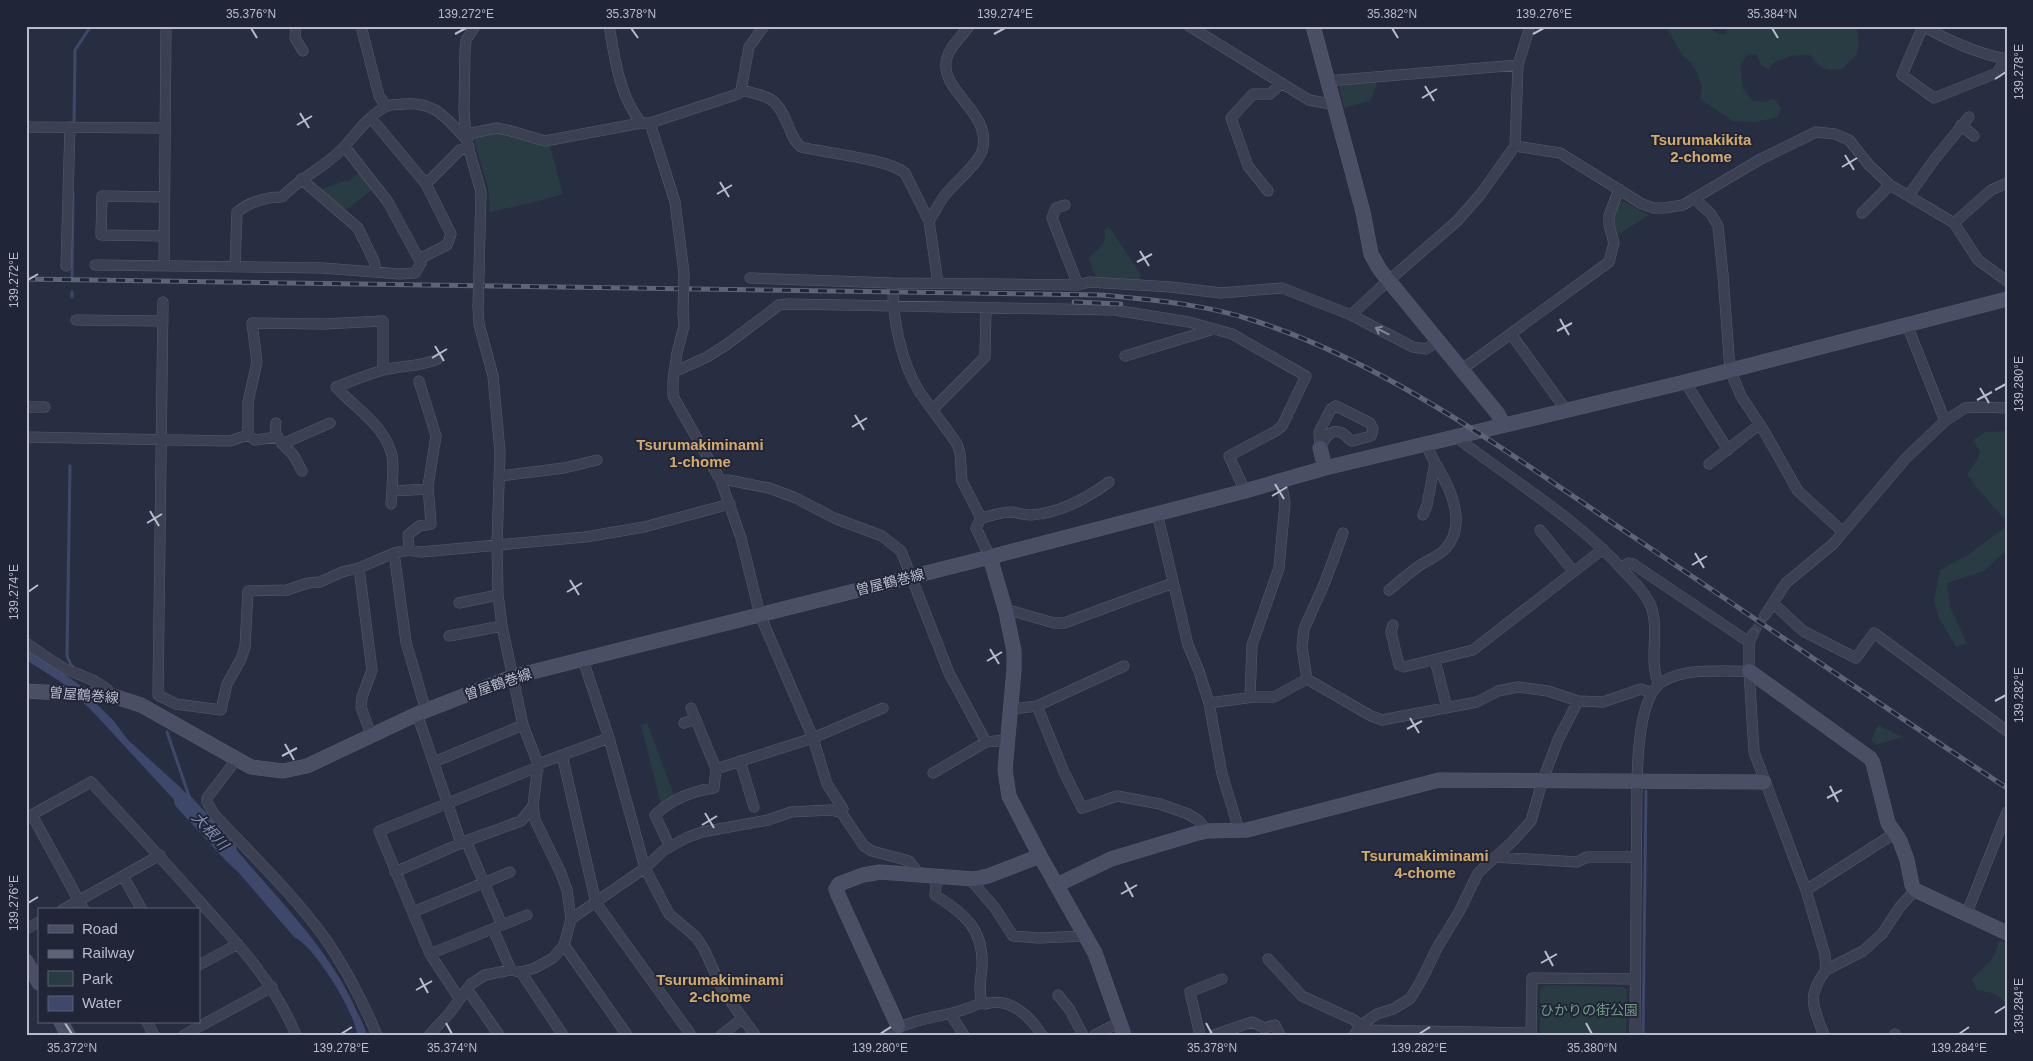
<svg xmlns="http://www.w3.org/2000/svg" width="2033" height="1061" viewBox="0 0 2033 1061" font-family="Arial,'Noto Sans JP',sans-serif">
	<rect width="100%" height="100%" fill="#272e42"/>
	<path fill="#293b43" d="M1670 26H1707L1719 34H1726V26H1857C1858 36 1861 47 1855 56 1851 61 1847 62 1844 68 1826 72 1822 70 1810 55L1790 56 1773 63 1769 70 1762 66 1756 54 1747 55 1740 66 1743 89 1753 101 1764 102 1774 98 1781 109 1778 117 1755 122 1733 121 1700 99 1702 87 1697 73 1690 62 1682 55 1668 30Z
		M1374 80 1377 85 1370 101 1344 108 1339 87 1341 83Z
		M501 133 541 145 549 143 563 194 531 203 490 212 488 188 473 137Z
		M359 173 373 189 346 210 319 190 344 181 347 182Z
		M1621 201 1625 202 1649 215 1618 235C1613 224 1611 211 1621 201Z
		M1109 227 1140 273V281L1097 280 1088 258C1097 250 1109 243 1104 230Z
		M2007 431V522L1977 488 1967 474 1977 460 1980 452 1973 440 1985 432Z
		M2007 526V550L1984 571 1947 583 1950 607 1967 644 1956 647 1939 618 1934 601 1940 570 1969 554Z
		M647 723 675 797 661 804 641 725Z
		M1878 725 1903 737 1875 745V743L1871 741Z
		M2000 940 2007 943V1005C2003 1001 1999 996 1994 994 1982 989 1977 996 1972 979L1993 958Z
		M1546 985 1623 987 1627 990 1626 1035H1540V990Z"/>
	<path fill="#3e486a" d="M26 647 80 685 88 696 113 720 128 740 180 787 199 808 198 814 200 819 227 847H234C276 897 324 943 353 1003 357 1013 364 1024 367 1035H357C356 1014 314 945 294 937L239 873 225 860 200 828 95 714 64 684 26 660Z"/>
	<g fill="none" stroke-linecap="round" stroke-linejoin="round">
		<path stroke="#3e486a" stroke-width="3" d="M74 126 75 50 91 26
			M72 277 73 192
			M72 292V297
			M70 466 67 656 71 665 74 668
			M167 732 191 802
			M1643 1035 1646 791"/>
		<path stroke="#3e486a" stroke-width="18" d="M183 801 228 850"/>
		<path stroke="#3d4357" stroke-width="10" stroke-dasharray="10 5" stroke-linecap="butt" d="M1753 634 1765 615"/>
		<defs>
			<path id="street" d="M296 26 295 38 303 51
				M361 26 379 96 386 106
				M475 26 466 40 465 51 464 110 466 139 481 192 479 272
				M609 26C615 59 619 95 641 123H650L738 94 741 90 749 47 764 26
				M1189 26 1309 100 1325 103 1333 102
				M2007 57 2006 59 1997 73 1934 98 1902 75 1923 26C1949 41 1976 53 2006 59H2007
				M1327 81 1518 65
				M741 90C774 98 777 98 790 130 793 137 795 142 801 147 826 153 888 159 905 173L929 221 938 283
				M371 118 426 184 451 234 447 245 419 259
				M650 123 675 202 684 273
				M1961 125 1974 136
				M26 127 164 128
				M466 139 472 133 497 128 511 131 545 141 641 123
				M1515 146 1560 153 1642 204 1654 208H1664L1683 205 1759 160 1816 132 1835 134 1849 140 1869 165 1890 185 1954 223 1978 260 2007 281
				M301 179 358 228 374 261 376 272
				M426 184 460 150 469 147
				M1268 191 1248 166 1231 118 1253 94H1270L1282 83
				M1909 195 1934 160 1969 117
				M1698 196 1699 203 1711 214 1718 226 1723 275 1730 370 1741 396 1764 431 1798 491 1843 532
				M1065 205 1056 208 1052 218 1078 285
				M1862 213 1890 185
				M929 221C934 213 939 203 945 195 955 182 978 164 982 151 994 112 937 91 947 58 950 46 962 36 969 26
				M1954 223 1991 190 2007 183
				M164 236 101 235 102 196 164 197
				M95 265 323 268 400 274 415 273 421 263 388 202 345 147
				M66 266 70 127
				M164 266 166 26
				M235 267 237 212C250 202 266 197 282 197 299 179 321 169 339 152 354 138 366 117 385 107 389 104 398 105 403 104 435 101 446 118 466 139
				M750 278 893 283 1078 285 1089 282 1171 287 1221 293 1282 288 1351 315 1413 347 1426 349 1438 341
				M893 283C892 317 901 362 919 391 931 409 945 426 957 444L960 453 962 481 981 518
				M163 302 158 695 176 704 221 710 227 684 241 659 245 647 248 591 287 590 308 583 320 582 342 572 359 568 394 553 409 550 421 552 585 537 644 527 730 504
				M683 314 684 326 677 353 673 380V396L721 481 741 538 760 615 813 738 827 784 843 809 841 812
				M1351 315 1379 289 1457 221 1480 195 1515 146 1518 65 1530 26
				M76 320 163 321
				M1907 325 1945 421
				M1511 334 1566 410
				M1125 356 1214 329
				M1461 370 1609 262 1614 243 1609 225V216L1619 189
				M674 372 707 357 726 345 779 305 788 304 1114 310 1189 322 1232 334 1306 376 1282 426 1276 431 1229 456 1245 491
				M1685 382 1728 450
				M1336 406 1370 423 1373 429 1371 436 1352 441C1348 439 1346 435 1342 433 1330 427 1324 440 1320 448L1319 432 1331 409Z
				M26 407H45
				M933 409 985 357 986 308
				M276 423C272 437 285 446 293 455 297 460 299 466 302 471
				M248 435V402L257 362 252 323 324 324 383 321V370
				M248 435 255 440 278 437
				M26 437 230 441 248 435
				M1456 437C1513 481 1575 517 1623 570 1632 580 1643 590 1649 602 1662 628 1647 658 1659 684
				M282 444 330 423
				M1709 464 1759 425
				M500 476 564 468 597 460
				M721 481 728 480 769 488 796 498 834 518 882 536 901 551 949 673 986 742
				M428 489 392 491C392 479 395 463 391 452 382 423 355 408 336 387 352 381 368 374 384 370 403 365 420 367 438 359
				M391 504 392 491
				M1157 513 1188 645 1199 671 1209 703 1222 774 1239 830
				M1423 515 1427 505 1435 463 1426 445
				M1540 530 1573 571
				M409 550 408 535 419 526 431 524 428 486 436 436 419 381
				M394 553 406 642 426 711
				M990 557 976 528 981 518C991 516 1001 512 1012 512 1018 513 1024 515 1031 515 1060 513 1086 499 1109 482
				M1621 567 1629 563 1633 564 1749 642
				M359 568 372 670 362 697 361 707 371 735
				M1389 590C1399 582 1409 573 1419 566 1427 560 1438 557 1445 549 1468 525 1450 487 1435 463
				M459 603 498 595
				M1774 604 1803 631 1856 658 1874 633 2007 731
				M1006 612 1012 611 1054 623H1064L1173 583
				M1765 615 1786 583 1833 544 1906 458 1945 421 1965 408 1978 407 2007 408
				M1393 625 1391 632 1399 665 1404 667 1473 650 1603 549
				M1753 634 1749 642V671L1754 752 1806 890 1825 955 1826 970C1806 997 1813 1006 1824 1035
				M449 636 502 626
				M26 643C38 651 50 660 62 667 79 676 102 680 113 696
				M583 660 609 738 645 868 669 914 696 937 704 949 723 991 755 1035
				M1435 660 1447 708
				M1307 679 1371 716 1382 720 1477 702 1498 691 1518 687 1548 691 1578 701 1603 702 1641 689 1652 693
				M1307 679 1302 647 1304 629 1325 582 1343 533
				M1250 697 1252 645 1279 568 1285 503 1281 481
				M1209 703 1254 697H1274L1307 679
				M1037 706 1064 772 1082 808 1117 796 1160 804 1188 814 1198 820 1207 831
				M1011 709 1037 706 1124 666
				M417 714 461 843
				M684 723 695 719
				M562 755 596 903 691 1035
				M236 760 207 798V802L214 814C251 854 292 893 324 937 346 968 362 1000 377 1035
				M740 761 754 807
				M434 762 523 725
				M538 764 609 738
				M716 769 813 738 883 708
				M933 773 986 742 1007 740
				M32 815 84 910
				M26 818 91 782C128 822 165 862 201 903 239 945 274 982 296 1035
				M670 847 655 815C671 800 692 791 714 788L716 769 691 708
				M1495 857 1577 862 1587 857H1636
				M395 872 466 841 521 821 533 806
				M123 876 142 910
				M937 876 935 895C964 914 984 928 982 967 981 980 978 990 982 1002
				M970 879 995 908 1013 936 1038 938 1086 936
				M1806 890 1895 833
				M62 910 160 855
				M413 912 510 872
				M1966 915 2007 812
				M571 919 645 868 664 850 688 837 702 832 768 820 791 812 830 810 841 812 864 846 872 851 909 861 919 874
				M502 925 527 915
				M26 929 39 922
				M493 929 511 970
				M564 945 627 1035
				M430 954 502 925 466 841
				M1268 959 1302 996 1354 1020 1365 1029
				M199 965 238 944
				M1826 970 1863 951 1882 934 1899 908 1915 890
				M521 972 563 1035
				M467 989 499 1035
				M1058 995 1070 1010 1083 1035
				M459 998 430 954 379 831 530 770H538
				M951 1015 964 1035
				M147 1022 154 1035
				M1367 1030 1532 1033
				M1895 1034V1035
				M184 1035 272 987
				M429 1035 448 1015 471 984 485 975 511 970 521 972 535 968 553 958 564 945 571 919 567 890 560 871 535 820 533 806 538 764 523 725 502 626 498 595 497 544 500 452 493 376 479 324 478 307
				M721 1035 742 1019
				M886 1035C914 1015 950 1019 982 1002L985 1004C1009 996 1030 1016 1042 1035
				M1095 1035 1120 1022
				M1200 1035 1190 992 1222 979
				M1214 1035 1252 1022 1264 1028 1275 1025 1280 1035
				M1354 1035 1361 1025 1377 1014 1393 1009 1410 999 1422 979 1437 948 1459 912 1478 873 1513 841 1531 821 1542 782 1558 740 1578 701
				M1531 1035 1532 978 1635 979
				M1635 1035 1637 780C1638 756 1639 697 1662 682 1686 667 1721 672 1749 671"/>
			<path id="secondary" d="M1313 26 1363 212 1371 254 1380 270 1498 414 1503 424
				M1320 448 1325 468
				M990 557 1006 612 1014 651V670L1005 770 1009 796 1040 856 1095 953 1124 1035
				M1749 671 1870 758 1873 763 1888 823 1900 841 1907 860 1912 885 1915 890 2007 933
				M26 691 113 696 141 705 251 767 283 771 307 766 417 714 512 677 990 557 1245 491 1325 468 1685 382 2007 299
				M1057 885 1111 859 1194 834 1207 831 1247 830 1439 780 1764 782
				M26 961 39 983
				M61 1022 68 1035
				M898 1026 839 897 836 889 839 884 863 875 880 872 974 879 988 876 1040 856"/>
		</defs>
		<use href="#street" stroke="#575c6c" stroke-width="11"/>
		<use href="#secondary" stroke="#575c6c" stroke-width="15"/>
		<use href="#street" stroke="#3b4152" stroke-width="10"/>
		<use href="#secondary" stroke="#4a4f65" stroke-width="14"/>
		<defs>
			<path id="rail" d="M26 279 1102 295C1153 300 1203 304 1252 320 1388 363 1511 455 1629 534 1755 618 1880 705 2007 788
				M1074 302 1121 304"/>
		</defs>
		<use href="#rail" stroke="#5e6478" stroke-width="5"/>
		<use href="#rail" stroke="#202537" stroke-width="3" stroke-dasharray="9" stroke-linecap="butt"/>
		<defs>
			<path id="street-bridge" d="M478 307 479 272
				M683 314 684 273"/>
		</defs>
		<use href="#street-bridge" stroke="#575c6c" stroke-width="11" stroke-linecap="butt"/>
		<use href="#street-bridge" stroke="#3b4152" stroke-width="10"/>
	</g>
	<defs><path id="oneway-shaft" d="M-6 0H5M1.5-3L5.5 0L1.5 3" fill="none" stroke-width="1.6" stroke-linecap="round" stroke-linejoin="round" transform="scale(1.25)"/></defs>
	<use stroke="#808595" href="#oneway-shaft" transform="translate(1382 331) rotate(-153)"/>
	<path fill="none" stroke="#b9bccc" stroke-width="2" d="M251 28 257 38M631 28 638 38M1392 28 1398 38M1772 28 1778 38M455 34 466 28M994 34 1005 28M1533 34 1544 28M1995 79 2006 72M1425 86 1434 101M1422 98 1437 89M300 113 309 128M297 125 312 116M1845 155 1854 170M1842 167 1857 158M720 182 729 197M717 194 732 185M1140 251 1149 266M1137 262 1152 254M28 280 38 274M1560 319 1569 335M1557 331 1572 323M435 346 444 361M432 358 447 349M1980 388 1989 403M1995 390 2006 384M1977 400 1992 392M855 415 864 430M852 427 867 418M1275 484 1284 499M1272 496 1287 487M150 511 159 526M147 523 162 514M1695 553 1704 568M1692 565 1707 556M570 580 579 595M28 592 38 585M567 592 582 583M990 649 999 664M987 661 1002 652M1995 701 2006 695M1410 718 1419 733M1407 729 1422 721M285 744 294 760M282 756 297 748M1830 786 1838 802M1827 798 1842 790M705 813 714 828M702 825 717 816M1125 882 1133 897M1121 894 1137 885M28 903 38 897M1545 951 1553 966M1541 963 1557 954M420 978 428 993M416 990 432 981M1995 1013 2006 1006M65 1023 72 1034M446 1023 452 1034M1206 1023 1212 1034M1586 1023 1592 1034M341 1034 352 1027M880 1034 891 1027M1419 1034 1430 1027M1959 1034 1969 1027"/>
	<g text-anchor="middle" stroke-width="4" stroke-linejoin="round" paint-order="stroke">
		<g font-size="14" fill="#b9bccc" stroke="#202537">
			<text transform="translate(890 582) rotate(-14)" y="5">曽屋鶴巻線</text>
			<text transform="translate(498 684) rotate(-19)" y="5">曽屋鶴巻線</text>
			<text transform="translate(84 695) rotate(5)" y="5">曽屋鶴巻線</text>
		</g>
		<g font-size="14" fill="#709c82" stroke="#202537">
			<text x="1589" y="1015">ひかりの街公園</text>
		</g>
		<g font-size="15" font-weight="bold" fill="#d4ab6b" stroke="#202537">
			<text x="1701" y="145">Tsurumakikita<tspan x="1701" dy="17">2-chome</tspan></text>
			<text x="700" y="450">Tsurumakiminami<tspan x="700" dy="17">1-chome</tspan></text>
			<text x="1425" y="861">Tsurumakiminami<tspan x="1425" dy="17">4-chome</tspan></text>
			<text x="720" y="985">Tsurumakiminami<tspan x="720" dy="17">2-chome</tspan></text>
		</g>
		<g font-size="15" font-style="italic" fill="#818db2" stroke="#202537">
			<text transform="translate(210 831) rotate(47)" y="5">大根川</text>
		</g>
	</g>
	<rect width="2033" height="1061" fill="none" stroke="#202537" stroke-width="55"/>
	<rect x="38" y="908" width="162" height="115" fill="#202537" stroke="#5d6173"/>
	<rect x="48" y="925" width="25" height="8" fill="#4a4f65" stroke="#5d6173"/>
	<text x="82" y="934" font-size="15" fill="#b9bccc">Road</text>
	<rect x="48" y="950" width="25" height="8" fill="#5e6478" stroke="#5d6173"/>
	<text x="82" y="958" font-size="15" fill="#b9bccc">Railway</text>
	<rect x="48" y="971" width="25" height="15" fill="#293b43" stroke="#5d6173"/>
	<text x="82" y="984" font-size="15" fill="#b9bccc">Park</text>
	<rect x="48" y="996" width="25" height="15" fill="#3e486a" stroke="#5d6173"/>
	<text x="82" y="1008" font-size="15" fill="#b9bccc">Water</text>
	<rect x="28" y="28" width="1978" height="1006" fill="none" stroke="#b9bccc" stroke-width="2"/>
	<g font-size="12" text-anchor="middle" fill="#b9bccc">
		<text x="251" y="18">35.376°N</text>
		<text x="466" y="18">139.272°E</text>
		<text x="631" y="18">35.378°N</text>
		<text x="1005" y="18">139.274°E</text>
		<text x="1392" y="18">35.382°N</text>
		<text x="1544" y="18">139.276°E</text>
		<text x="1772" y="18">35.384°N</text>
		<text transform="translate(2019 72) rotate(-90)" y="4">139.278°E</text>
		<text transform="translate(14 280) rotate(-90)" y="4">139.272°E</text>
		<text transform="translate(2019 384) rotate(-90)" y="4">139.280°E</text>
		<text transform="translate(14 592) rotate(-90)" y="4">139.274°E</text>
		<text transform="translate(2019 695) rotate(-90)" y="4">139.282°E</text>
		<text transform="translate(14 903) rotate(-90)" y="4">139.276°E</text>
		<text transform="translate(2019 1006) rotate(-90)" y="4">139.284°E</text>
		<text x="72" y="1052">35.372°N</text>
		<text x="341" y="1052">139.278°E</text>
		<text x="452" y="1052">35.374°N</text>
		<text x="880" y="1052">139.280°E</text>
		<text x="1212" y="1052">35.378°N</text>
		<text x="1419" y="1052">139.282°E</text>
		<text x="1592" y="1052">35.380°N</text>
		<text x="1959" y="1052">139.284°E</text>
	</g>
</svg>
